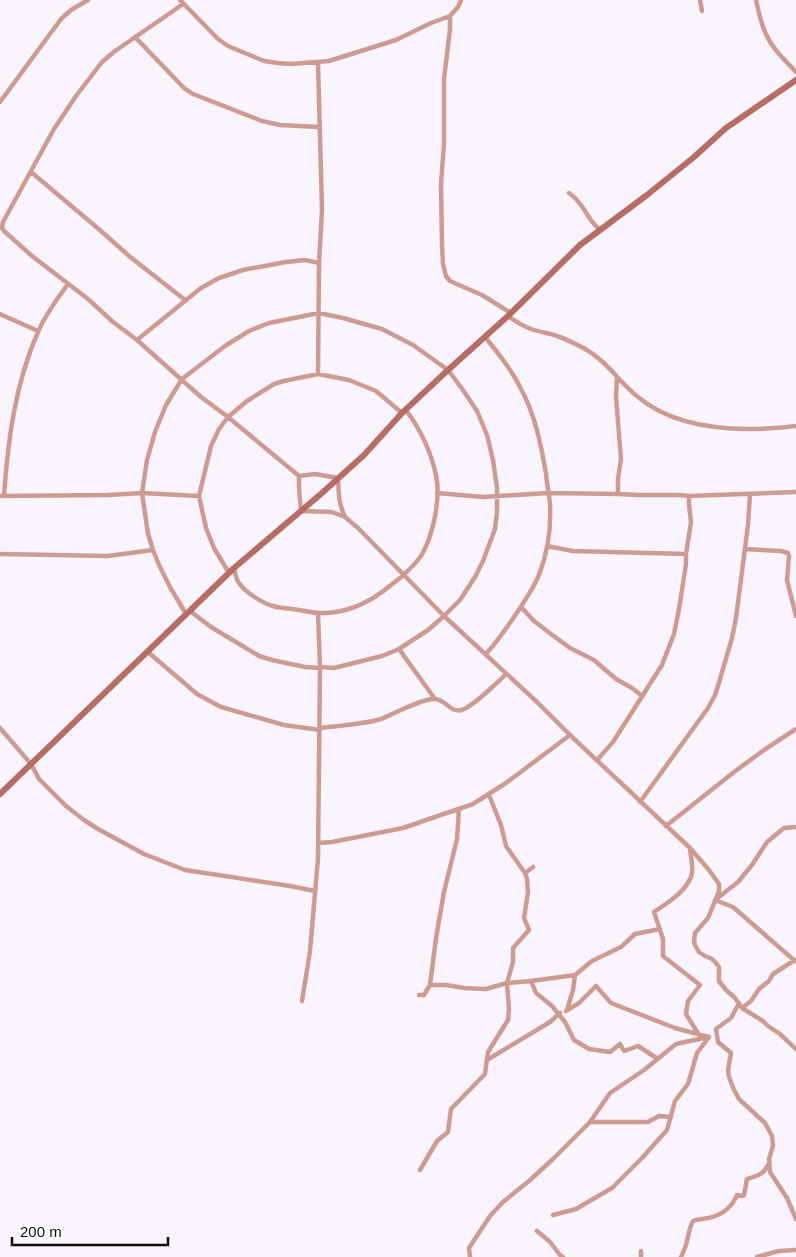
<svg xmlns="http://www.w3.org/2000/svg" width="796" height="1257" viewBox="0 0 796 1257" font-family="Helvetica,sans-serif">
	<rect width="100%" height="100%" fill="#f9f4fe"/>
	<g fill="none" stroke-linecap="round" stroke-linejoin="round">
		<path stroke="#ce9b93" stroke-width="4.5" d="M180 0 218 39 228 46 264 61 278 63 291 64 329 61 396 40 431 23 450 16 458 7 461 0
			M700 0 702 11
			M756 0C759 13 761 26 768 38 774 51 786 61 796 72
			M183 4 163 18 115 51 102 62 76 96 54 129 3 222 2 228 4 231 32 256 88 299 113 322 137 340 201 397 228 417 299 476V488L301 511 332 512 345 517 358 528 444 616 537 702 570 735 690 848 709 870 719 884V891L708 918 695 933 694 942 695 945 699 952 705 956 712 959 716 963 719 967V981L726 990 735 998 742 1008 763 1021 768 1026 780 1034 796 1049
			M450 16V29L444 79V144L441 184 442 245 443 264 446 276 450 281 482 295 511 313
			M135 37 184 88 193 94 262 121 280 125 319 127
			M0 102 61 19 71 10 88 0
			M31 172 101 231 129 256 185 300
			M569 193C575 197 579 202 583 208 589 216 592 225 601 230
			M0 314 38 331
			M508 316C515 321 523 326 531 329 539 332 549 333 557 336 566 339 576 344 585 349 606 360 619 382 638 397 680 432 745 432 796 426
			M485 337C498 353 511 369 520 387 535 414 541 444 546 474 547 484 549 494 550 504 551 526 548 551 540 572 536 584 529 594 522 605 511 622 499 639 486 654
			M137 340 201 288 219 278 243 270 286 262 305 260 319 263
			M318 374 319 263 322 210 318 63
			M617 378 616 397 621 459 618 479V494
			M299 476 315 474 338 478C339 494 338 502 345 517
			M437 493 483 497 548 493 618 494 638 495H680L689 496 796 492
			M0 496 108 495 142 493 199 496
			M4 496C8 440 15 384 38 332 45 315 57 299 68 284
			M547 546 573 551 686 554
			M745 549 781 551 788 553 789 556 787 580 796 616
			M0 554 108 556 153 550
			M234 568C235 573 236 579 239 583 245 592 262 603 273 606 279 608 286 608 292 609 303 610 315 614 326 613 350 612 372 601 391 585 402 577 413 567 421 556 433 536 441 499 436 475 431 452 420 429 406 410
			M229 573 214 548 206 528 199 496 211 446 219 429 228 417 247 401 274 384 284 381 318 374 349 380 376 391 402 413
			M521 607 534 621 551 634 570 648 594 660 616 679 632 688 642 696
			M190 611 211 627 259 656 272 660 305 667 320 668
			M186 614 170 587 159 565 153 550 148 534 142 493 147 460 155 432 166 405 182 379 225 346 249 331 269 323 319 313 343 318 382 329 413 345 448 370 463 390 477 411 487 435 493 460 497 488V512L495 529 483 561 475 577 460 600 444 616 428 630 399 649 382 656 334 668 320 667
			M399 649 409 663 435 699
			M148 652 197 694 221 707 284 725 320 730
			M0 728 31 764 39 779 66 806 84 820 98 829 144 854 185 870 290 886 315 891
			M320 728C340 725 361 725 381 719 393 714 423 698 435 699 445 699 450 713 462 710 473 706 498 682 506 674
			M597 760 613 742 662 665 674 634 679 609 686 564V554L691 522 689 505V496
			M489 795 501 825 506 846 525 873
			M640 802 708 708 715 695 718 686 732 638 736 618 748 525 750 494
			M666 826 734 772 764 750 796 729
			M318 843 332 842 403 828 473 804 506 783 570 735
			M690 849C691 857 693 866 692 873 689 890 667 903 654 912L663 939V956L700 985 688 1001 686 1014 699 1035
			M795 961 733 907 715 900 738 882 752 865 767 842 784 828 796 827
			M531 981 536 993 552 1006 565 1022 574 1040 589 1049 610 1052 620 1044 624 1051 638 1046 658 1059
			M430 985 436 938 444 892 457 839 459 809
			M419 995H424L430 985H446L464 988 486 989 507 983 513 962V948L529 930 524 918 528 892 527 879 525 873 533 867
			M302 1001 310 951 318 858 320 667 318 613
			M739 1003 731 1018 716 1029 718 1042 731 1053 728 1070 729 1077 734 1090 739 1099 765 1123 772 1136 773 1146 769 1159 770 1172 787 1198 796 1219
			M742 1008 751 1001 759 989 769 981 773 974 795 960
			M567 1010 573 990 575 975
			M566 1011 579 1003 596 986 611 1003 675 1028 709 1037
			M487 1060 550 1022 560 1013
			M590 1122 610 1093 644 1070 676 1044 708 1037
			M420 1170 437 1141 448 1132 451 1109 485 1074 488 1052 508 1020 509 1009 507 983 531 981 575 975 592 961 621 947 635 934 660 929
			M553 1215 576 1209 612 1188 642 1158 667 1130 675 1101 688 1084 697 1053 709 1037
			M537 1231 550 1242 560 1255 563 1257
			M641 1251V1257
			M470 1257 469 1248 490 1216 503 1202 529 1181 553 1159 590 1122H648L659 1116 671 1117
			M681 1257C683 1252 686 1247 687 1241 689 1234 689 1228 693 1221 698 1219 703 1219 709 1218 722 1215 732 1207 737 1195L743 1196 744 1195 747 1179C757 1176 763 1175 768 1165
			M757 1257 779 1251 796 1250"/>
		<path stroke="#b76d64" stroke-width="6" d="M0 794 234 568 322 493 364 455 402 413 448 370 508 316 580 245 647 195 694 157 726 128 796 80"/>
	</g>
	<path d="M12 1237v8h156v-8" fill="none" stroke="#0e0b11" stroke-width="2.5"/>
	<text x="20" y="1237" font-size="15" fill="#0e0b11" stroke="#ffffff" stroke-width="4" paint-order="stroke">200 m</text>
</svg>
